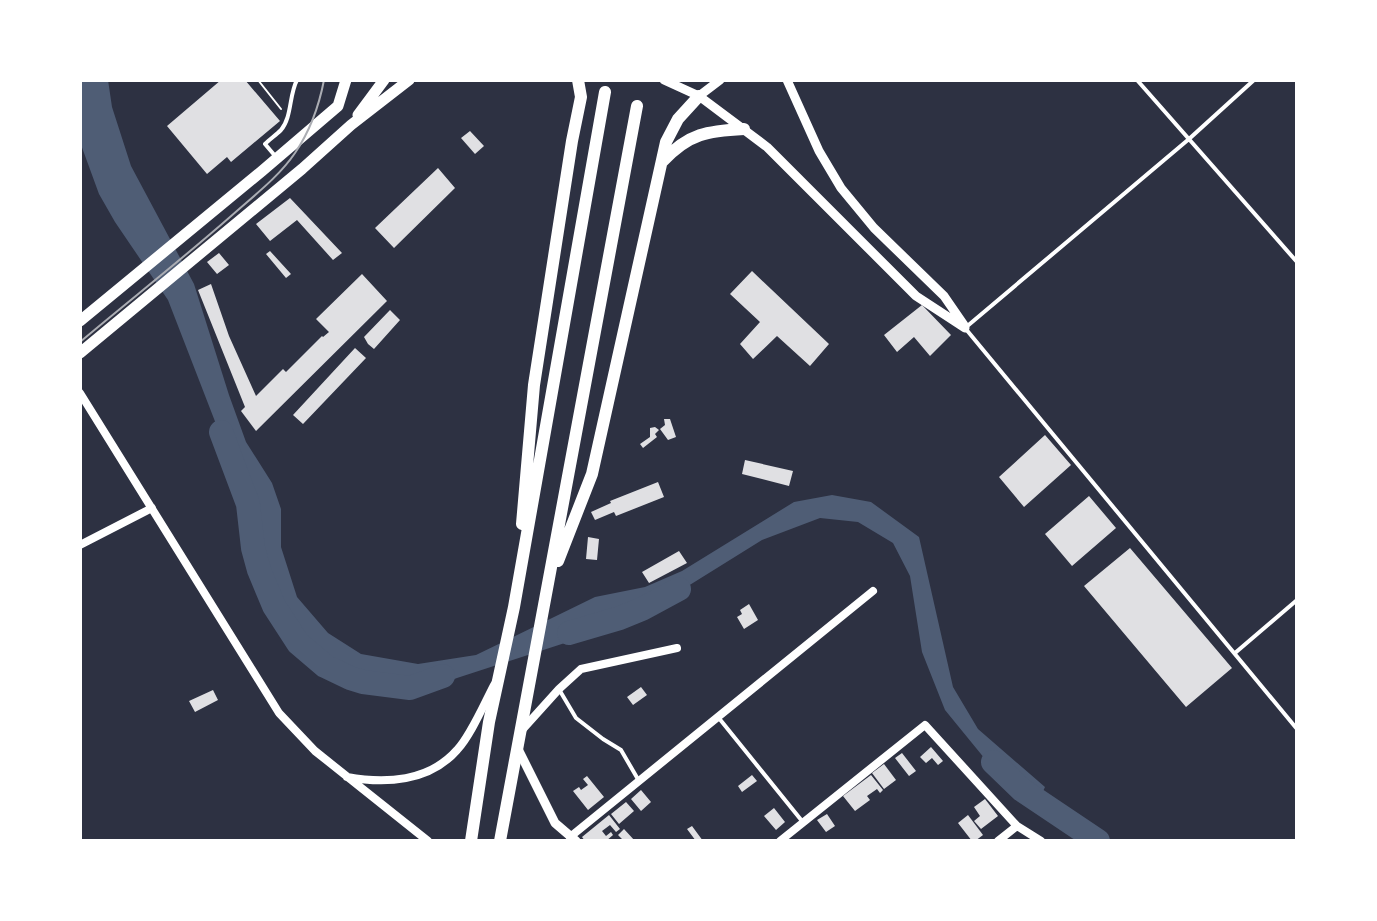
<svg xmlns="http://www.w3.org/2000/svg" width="1377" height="921" viewBox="0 0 1377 921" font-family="Arial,sans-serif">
	<rect width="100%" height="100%" fill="#2d3142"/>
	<path fill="#4f5d75" d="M80 80H108L112 107 131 166 194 284 229 395 246 442 272 483 281 509V547L297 597 328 633 361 654 418 664 476 655 595 597 645 587 682 571 794 502 832 495 871 502 919 537 953 687 978 729 1045 787 1039 800 994 770 945 710 922 652 910 576 893 543 858 522 820 518 762 540 664 601 622 611 571 641 457 678 434 687 388 685 333 664 303 646 253 557 255 496 228 455 168 300 115 222 99 194 80 142Z"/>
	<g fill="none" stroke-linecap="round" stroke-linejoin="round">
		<path stroke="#4f5d75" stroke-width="24" d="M221 432 248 504 253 548 259 570 274 606 298 643 325 666 350 678 363 682 410 688 443 676
			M569 633 620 618 642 609 679 589
			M993 762 1022 790 1098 841"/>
	</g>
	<path fill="#e0e0e3" d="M221 80H245L280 121 231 162 227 157 207 174 167 126Z
		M470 131 484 146 475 154 461 138Z
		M438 168 455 188 394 248 375 228Z
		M290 198 342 253 333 260 297 220 270 241 256 224Z
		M270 251 291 274 286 278 266 254Z
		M219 253 229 265 217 274 207 262Z
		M752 271 829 344 810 366 777 336 753 359 740 344 760 322 730 294Z
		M362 274 387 301 256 431 241 411 245 407 198 290 211 284 229 336 256 396 283 369 286 372 322 336 323 337 329 332 316 319Z
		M922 305 951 335 930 356 914 337 897 352 884 335Z
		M390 310 400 320 374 349 368 344 364 337Z
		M355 348 366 358 303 424 293 415Z
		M664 419H670L676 437 668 440 660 429 665 425Z
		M655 427 659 430 655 434 657 437 643 448 640 444 650 437V428Z
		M1045 435 1071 465 1024 507 999 477Z
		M745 460 793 471 789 486 742 474Z
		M658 482 664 497 616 516 614 512 595 520 591 512 611 503 610 501Z
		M1089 496 1116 528 1072 566 1045 534Z
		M588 537 599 539 597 560 586 559Z
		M1130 548 1232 668 1186 707 1084 586Z
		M679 551 687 563 649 583 642 572Z
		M749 604 758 620 744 629 737 617 742 614 740 610Z
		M641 687 647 695 633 705 627 697Z
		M213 690 218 700 195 712 189 701Z
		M931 747 943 761 938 765 932 758 926 763 920 757Z
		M902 753 916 771 909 776 895 758Z
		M884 764 896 780 884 789 872 773Z
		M752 775 757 781 742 792 738 786Z
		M871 775 883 790 880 793 877 789 867 796 870 800 855 811 843 796Z
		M587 776 604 797 588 810 573 791 579 787 581 790 588 785 583 779Z
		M641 790 651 802 641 811 631 799Z
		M985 799 998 816 981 829 974 821 980 816 974 807Z
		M626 802 634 811 619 824 611 814Z
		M774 808 785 822 776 830 764 816Z
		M827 814 835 826 826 832 817 820Z
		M609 815 620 829 616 832 610 825 602 831 606 836 611 832 613 835 606 841H585L582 837Z
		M968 815 983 835 975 841H972L958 823Z
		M692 826 703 841H696L687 829Z
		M624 829 635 841H624L618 835Z"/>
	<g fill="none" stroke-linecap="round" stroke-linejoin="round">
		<path stroke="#fff" stroke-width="2" d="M258 80 281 109"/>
		<path stroke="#fff" stroke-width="4" d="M1137 80 1297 262
			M1254 80 1189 139 965 328 1297 729
			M276 157 265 144C270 139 276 135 281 130 292 117 289 95 297 80
			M1235 653 1297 600
			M560 691 576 718 603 739 621 750 639 781
			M718 717 802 821"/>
		<path stroke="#fff" stroke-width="8" d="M80 393 279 713 315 751 428 841
			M80 545 152 508
			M522 730 559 689 581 669 677 648
			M347 777C385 784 429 782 457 750 471 735 484 704 494 685
			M570 837 873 591
			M780 841 925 725 1017 826
			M998 841 1017 826 1041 841"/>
		<path stroke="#fff" stroke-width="9" d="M664 80 699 96 767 147 916 296 965 328
			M787 80 819 151 841 188 874 228 944 296 964 325
			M699 96 720 80
			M517 747 555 823 576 841"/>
		<path stroke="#fff" stroke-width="11" d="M358 115 384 80
			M80 321 262 171 338 106 346 80
			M80 353 302 169 351 125 409 80"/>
		<path stroke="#fff" stroke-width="12" d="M663 161C689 133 708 131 744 129
			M522 524 534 385 572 141 581 97 578 80
			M558 561 592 474 666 142 678 119 699 96
			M471 841 489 722 514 607 605 92
			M500 841 637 106"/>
		<path stroke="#abadb3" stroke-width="2" d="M80 342C130 300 181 260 230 217 252 197 278 178 295 153 310 131 319 106 324 80"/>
	</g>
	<rect width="1377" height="921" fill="none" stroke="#ffffff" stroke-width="164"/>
</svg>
